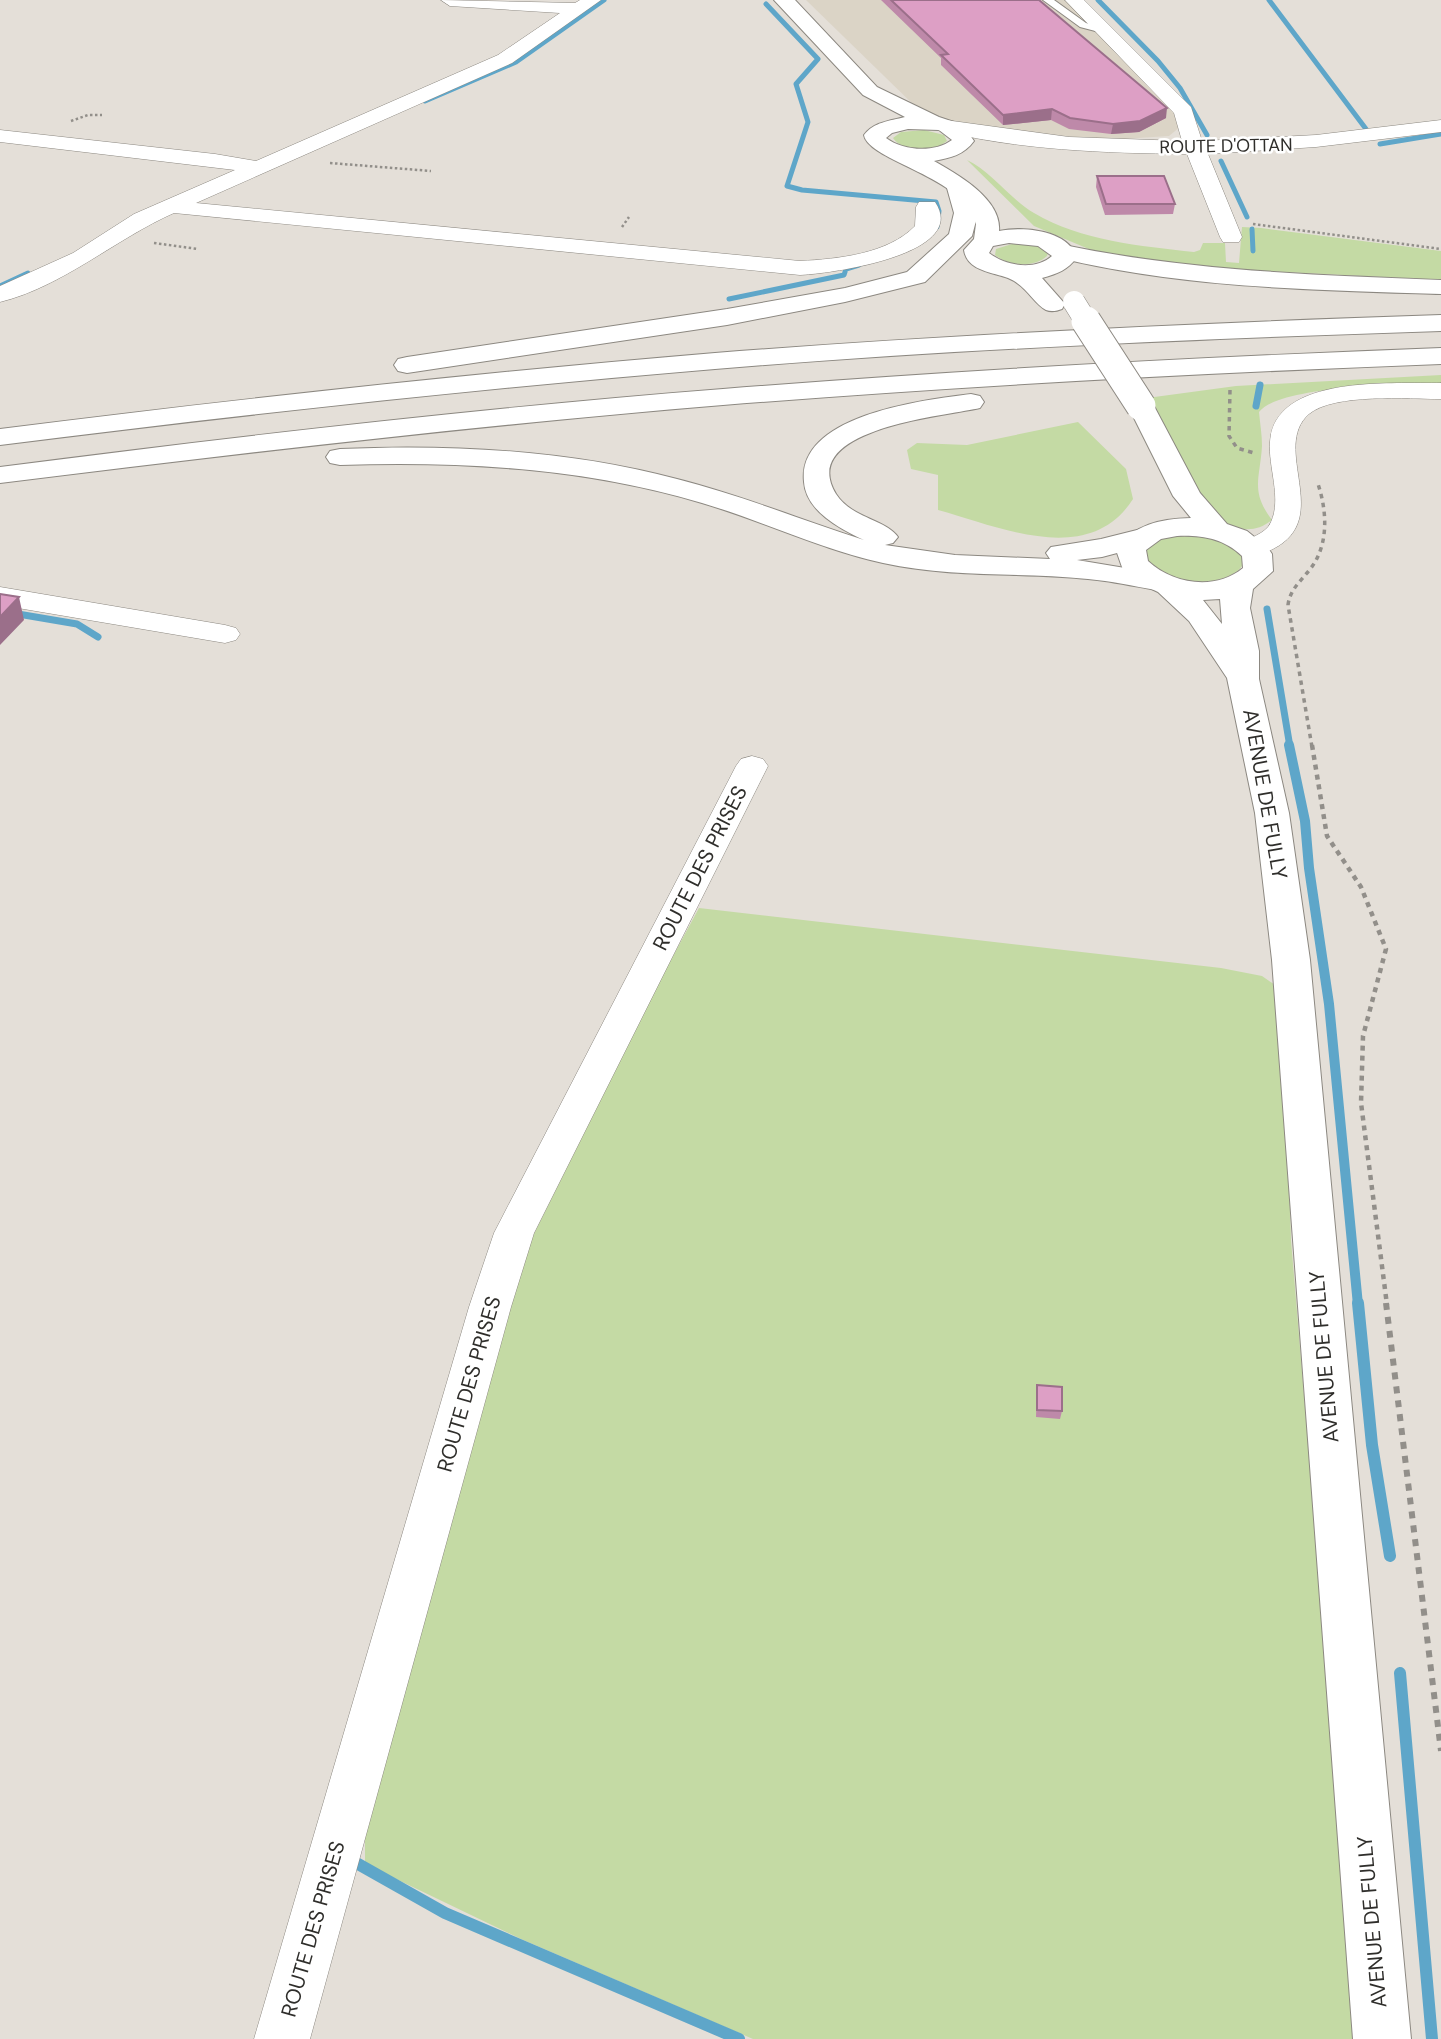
<svg xmlns="http://www.w3.org/2000/svg" width="1441" height="2039" viewBox="0 0 1441 2039" font-family="'DM Sans',sans-serif">
	<rect width="100%" height="100%" fill="#e4dfd8"/>
	<path fill="#dbd4c6" d="M806 0H1083L1197 113 1169 136 1106 140 966 126 921 112Z"/>
	<path fill="#c4daa4" d="M924 130 944 135 947 141C934 152 903 153 893 138L901 132Z
		M967 160C990 170 1011 200 1034 213 1081 241 1141 246 1194 252L1200 250 1203 243H1225L1226 262 1239 263 1242 227 1261 228 1441 251V280L1246 270 1103 255 1034 226Z
		M1015 243 1040 246 1048 253 1047 256C1034 268 1009 266 995 255L996 249Z
		M1441 375V383C1405 385 1280 385 1259 412 1260 423 1262 435 1262 446 1260 479 1250 491 1272 520 1250 537 1234 527 1212 518L1147 398 1236 386Z
		M1078 422 1126 469 1133 499C1089 568 1000 527 938 510V475L911 469 907 450 917 443 967 445Z
		M1189 535C1199 536 1212 537 1221 541 1272 564 1223 585 1192 582 1179 581 1168 575 1157 569 1152 567 1148 563 1147 558 1142 538 1177 535 1189 535Z
		M699 908 1221 968 1262 976 1275 985 1286 1086 1291 1240 1337 1788 1354 2039H753L521 1939 365 1864V1830L521 1260 654 991Z"/>
	<g fill="none" stroke-linecap="round" stroke-linejoin="round">
		<path stroke="#5ea6c9" stroke-width="5" d="M1098 0 1158 61 1180 88 1207 135
			M1269 0 1366 129
			M766 4 818 59 796 84 808 122 787 186 802 190 936 202 939 211 937 227
			M425 101 516 62 604 0
			M1380 144 1441 134
			M1221 161 1247 217
			M1252 229 1253 251
			M0 286 28 273
			M729 299 844 275 846 269 859 265"/>
		<path stroke="#5ea6c9" stroke-width="7" d="M1256 406 1260 385
			M1267 609 1290 747
			M0 611 77 624 98 637"/>
		<path stroke="#5ea6c9" stroke-width="10" d="M1289 745 1305 821 1309 868 1329 1004 1358 1305"/>
		<path stroke="#5ea6c9" stroke-width="12" d="M1358 1303 1372 1445 1390 1556
			M1400 1673 1432 2039
			M351 1860 445 1913 739 2039"/>
		<defs>
			<path id="service" d="M1043 0H1054L1086 23 1108 30 1103 33 1080 27Z"/>
			<path id="minor" d="M441 0 575 3 580 0H601L512 63 196 203 800 261C838 259 888 254 915 226L916 207 919 202H935C971 255 827 274 800 275L174 213C117 238 62 287 0 302V286L73 253 134 214 235 170 0 142V130L215 154 256 161 498 55 560 13 450 6Z
				M1065 0H1084L1191 107 1202 141 1316 135 1441 120V132L1316 147 1208 154 1242 237 1239 242H1223L1220 237 1187 154C1104 153 1018 150 938 130L935 126 938 122 945 120 1069 137 1182 141 1174 113Z
				M1441 383V399C1409 399 1334 393 1309 414 1270 448 1334 518 1273 549 1262 554 1255 557 1243 554L1239 548C1247 536 1265 536 1271 522 1282 498 1268 467 1270 442 1274 374 1393 384 1441 383Z
				M0 587 225 625 236 628 240 634 236 640 225 643 0 605Z
				M752 756 763 759 768 766 534 1233 511 1307 310 2039H254L469 1307 494 1233 736 766 741 759Z"/>
			<path id="secondary" d="M774 0H795L877 87 939 117 963 125 974 141C964 155 950 158 934 161 957 174 1002 199 999 231 1025 226 1067 230 1077 257 1068 270 1057 274 1042 278L1065 304 1062 309C1057 311 1051 312 1046 310 1034 304 1026 285 1008 278 992 272 967 271 964 250L974 239 976 224C966 177 868 161 864 135 874 122 889 121 905 117L863 95ZM908 129 939 130 952 140C934 153 904 151 886 138L892 133ZM1009 243 1038 246 1052 256C1035 271 1006 266 989 253L993 246Z
				M1141 398 1151 400 1154 406 1200 493 1227 524 1247 531 1268 548 1272 554 1273 571 1253 589 1250 608 1259 651V679L1289 813 1310 960 1411 2039H1353L1272 960 1255 813 1227 678 1189 621 1158 592 1135 581 1123 570 1116 550C1134 524 1160 519 1191 518L1173 496 1128 406 1131 400ZM1177 536C1201 535 1223 538 1242 556L1243 568C1215 591 1173 584 1148 561L1146 550 1161 539ZM1220 599 1222 624 1203 600Z"/>
			<path id="motorway" d="M958 181 966 183 978 213 972 236 925 282 845 302 727 325 407 373 398 371 394 365 398 359 407 357 727 309 845 288 907 272 949 234 954 213 947 188 950 183Z
				M1064 245C1189 271 1314 275 1441 280V294C1312 290 1181 288 1056 257L1052 252 1056 247Z
				M1441 315V331C1199 339 957 349 715 369 476 389 238 415 0 445V429C238 399 476 373 715 353 957 334 1199 323 1441 315Z
				M1441 348V364C1201 373 962 386 723 405 481 425 240 453 0 483V467C240 436 481 408 723 389 962 370 1201 357 1441 348Z
				M971 394 980 396 984 402 980 408C947 416 796 428 836 494 851 518 885 519 898 537L893 543 885 545 955 555 1050 559 1046 553 1051 547 1101 539 1141 529 1151 532 1156 538 1151 544 1102 557 1077 560 1167 575 1171 581 1167 587 1156 590C1133 586 1111 581 1088 579 1019 572 950 578 883 563 820 549 763 521 702 503 584 468 462 461 340 465L330 463 326 457 330 451 340 449C453 444 567 450 677 479 741 495 801 520 864 540 840 529 806 511 804 482 797 415 923 400 971 394Z"/>
		</defs>
		<use href="#service" stroke="#8c8881" stroke-width="2"/>
		<use href="#minor" stroke="#8c8881" stroke-width="1"/>
		<use href="#secondary" stroke="#8c8881" stroke-width="2"/>
		<use href="#motorway" stroke="#8c8881" stroke-width="2"/>
		<path stroke="#928f8a" stroke-width="2.5" stroke-dasharray="2.5 2.5" stroke-linecap="butt" d="M71 121 88 115H102
			M330 163 431 171
			M1253 224 1441 249
			M622 227 629 217
			M154 243 198 249"/>
		<path stroke="#928f8a" stroke-width="3.5" stroke-dasharray="4.5 4.5" stroke-linecap="butt" d="M1230 390 1229 436 1237 448 1254 453
			M1312 747 1288 605C1290 589 1301 581 1311 568 1329 544 1327 511 1318 484"/>
		<path stroke="#928f8a" stroke-width="4.5" stroke-dasharray="5 5" stroke-linecap="butt" d="M1312 745 1327 836 1361 887 1386 949 1363 1036 1361 1103 1387 1305"/>
		<path stroke="#928f8a" stroke-width="6" stroke-dasharray="7 7" stroke-linecap="butt" d="M1386 1303 1441 1751"/>
		<use href="#service" fill="#fff" fill-rule="evenodd"/>
		<use href="#minor" fill="#fff" fill-rule="evenodd"/>
		<use href="#secondary" fill="#fff" fill-rule="evenodd"/>
		<use href="#motorway" fill="#fff" fill-rule="evenodd"/>
		<defs>
			<path id="secondary-bridge-far1" d="M1074 302 1087 323"/>
			<path id="secondary-bridge" d="M1086 321 1141 406"/>
		</defs>
		<use href="#secondary-bridge-far1" stroke="#8c8881" stroke-width="23" stroke-linecap="butt"/>
		<use href="#secondary-bridge" stroke="#8c8881" stroke-width="31" stroke-linecap="butt"/>
		<use href="#secondary-bridge-far1" stroke="#fff" stroke-width="22"/>
		<use href="#secondary-bridge" stroke="#fff" stroke-width="29"/>
	</g>
	<path fill="#be89a9" d="M881 0H1039L1166 118 1139 132 1111 134 1069 129 1051 120 1003 125 941 65V58Z
		M1097 176 1175 204 1173 214 1105 215 1096 187Z
		M1037 1385 1062 1411 1060 1419 1036 1417Z"/>
	<path fill="#9b6f8a" d="M1167 108 1166 118 1139 132 1111 134 1113 124Z
		M1052 109 1051 120 1003 125V115Z
		M19 597 24 620 0 645V617Z"/>
	<path fill="#dd9fc5" stroke="#9b6f8a" stroke-width="2" d="M891 0H1039L1167 108 1140 121 1113 124 1070 118 1052 109 1003 115 941 55 948 54Z
		M1097 176H1164L1175 204H1106Z
		M0 594 19 597 0 617Z
		M1037 1385 1062 1387V1411L1037 1410Z"/>
	<g text-anchor="middle" stroke-width="5" stroke-linejoin="round" paint-order="stroke">
		<g font-size="18" fill="#2f2e2b" stroke="#fff">
			<text transform="translate(1226 146) rotate(-1)" y="6">ROUTE D'OTTAN</text>
		</g>
		<g font-size="21" fill="#2f2e2b" stroke="#fff">
			<text transform="translate(1265 794) rotate(80)" y="7">AVENUE DE FULLY</text>
			<text transform="translate(700 868) rotate(-63)" y="7">ROUTE DES PRISES</text>
			<text transform="translate(1324 1357) rotate(-95)" y="7">AVENUE DE FULLY</text>
			<text transform="translate(469 1384) rotate(-74)" y="7">ROUTE DES PRISES</text>
			<text transform="translate(1372 1922) rotate(-95)" y="7">AVENUE DE FULLY</text>
			<text transform="translate(313 1929) rotate(-74)" y="7">ROUTE DES PRISES</text>
		</g>
	</g>
</svg>
